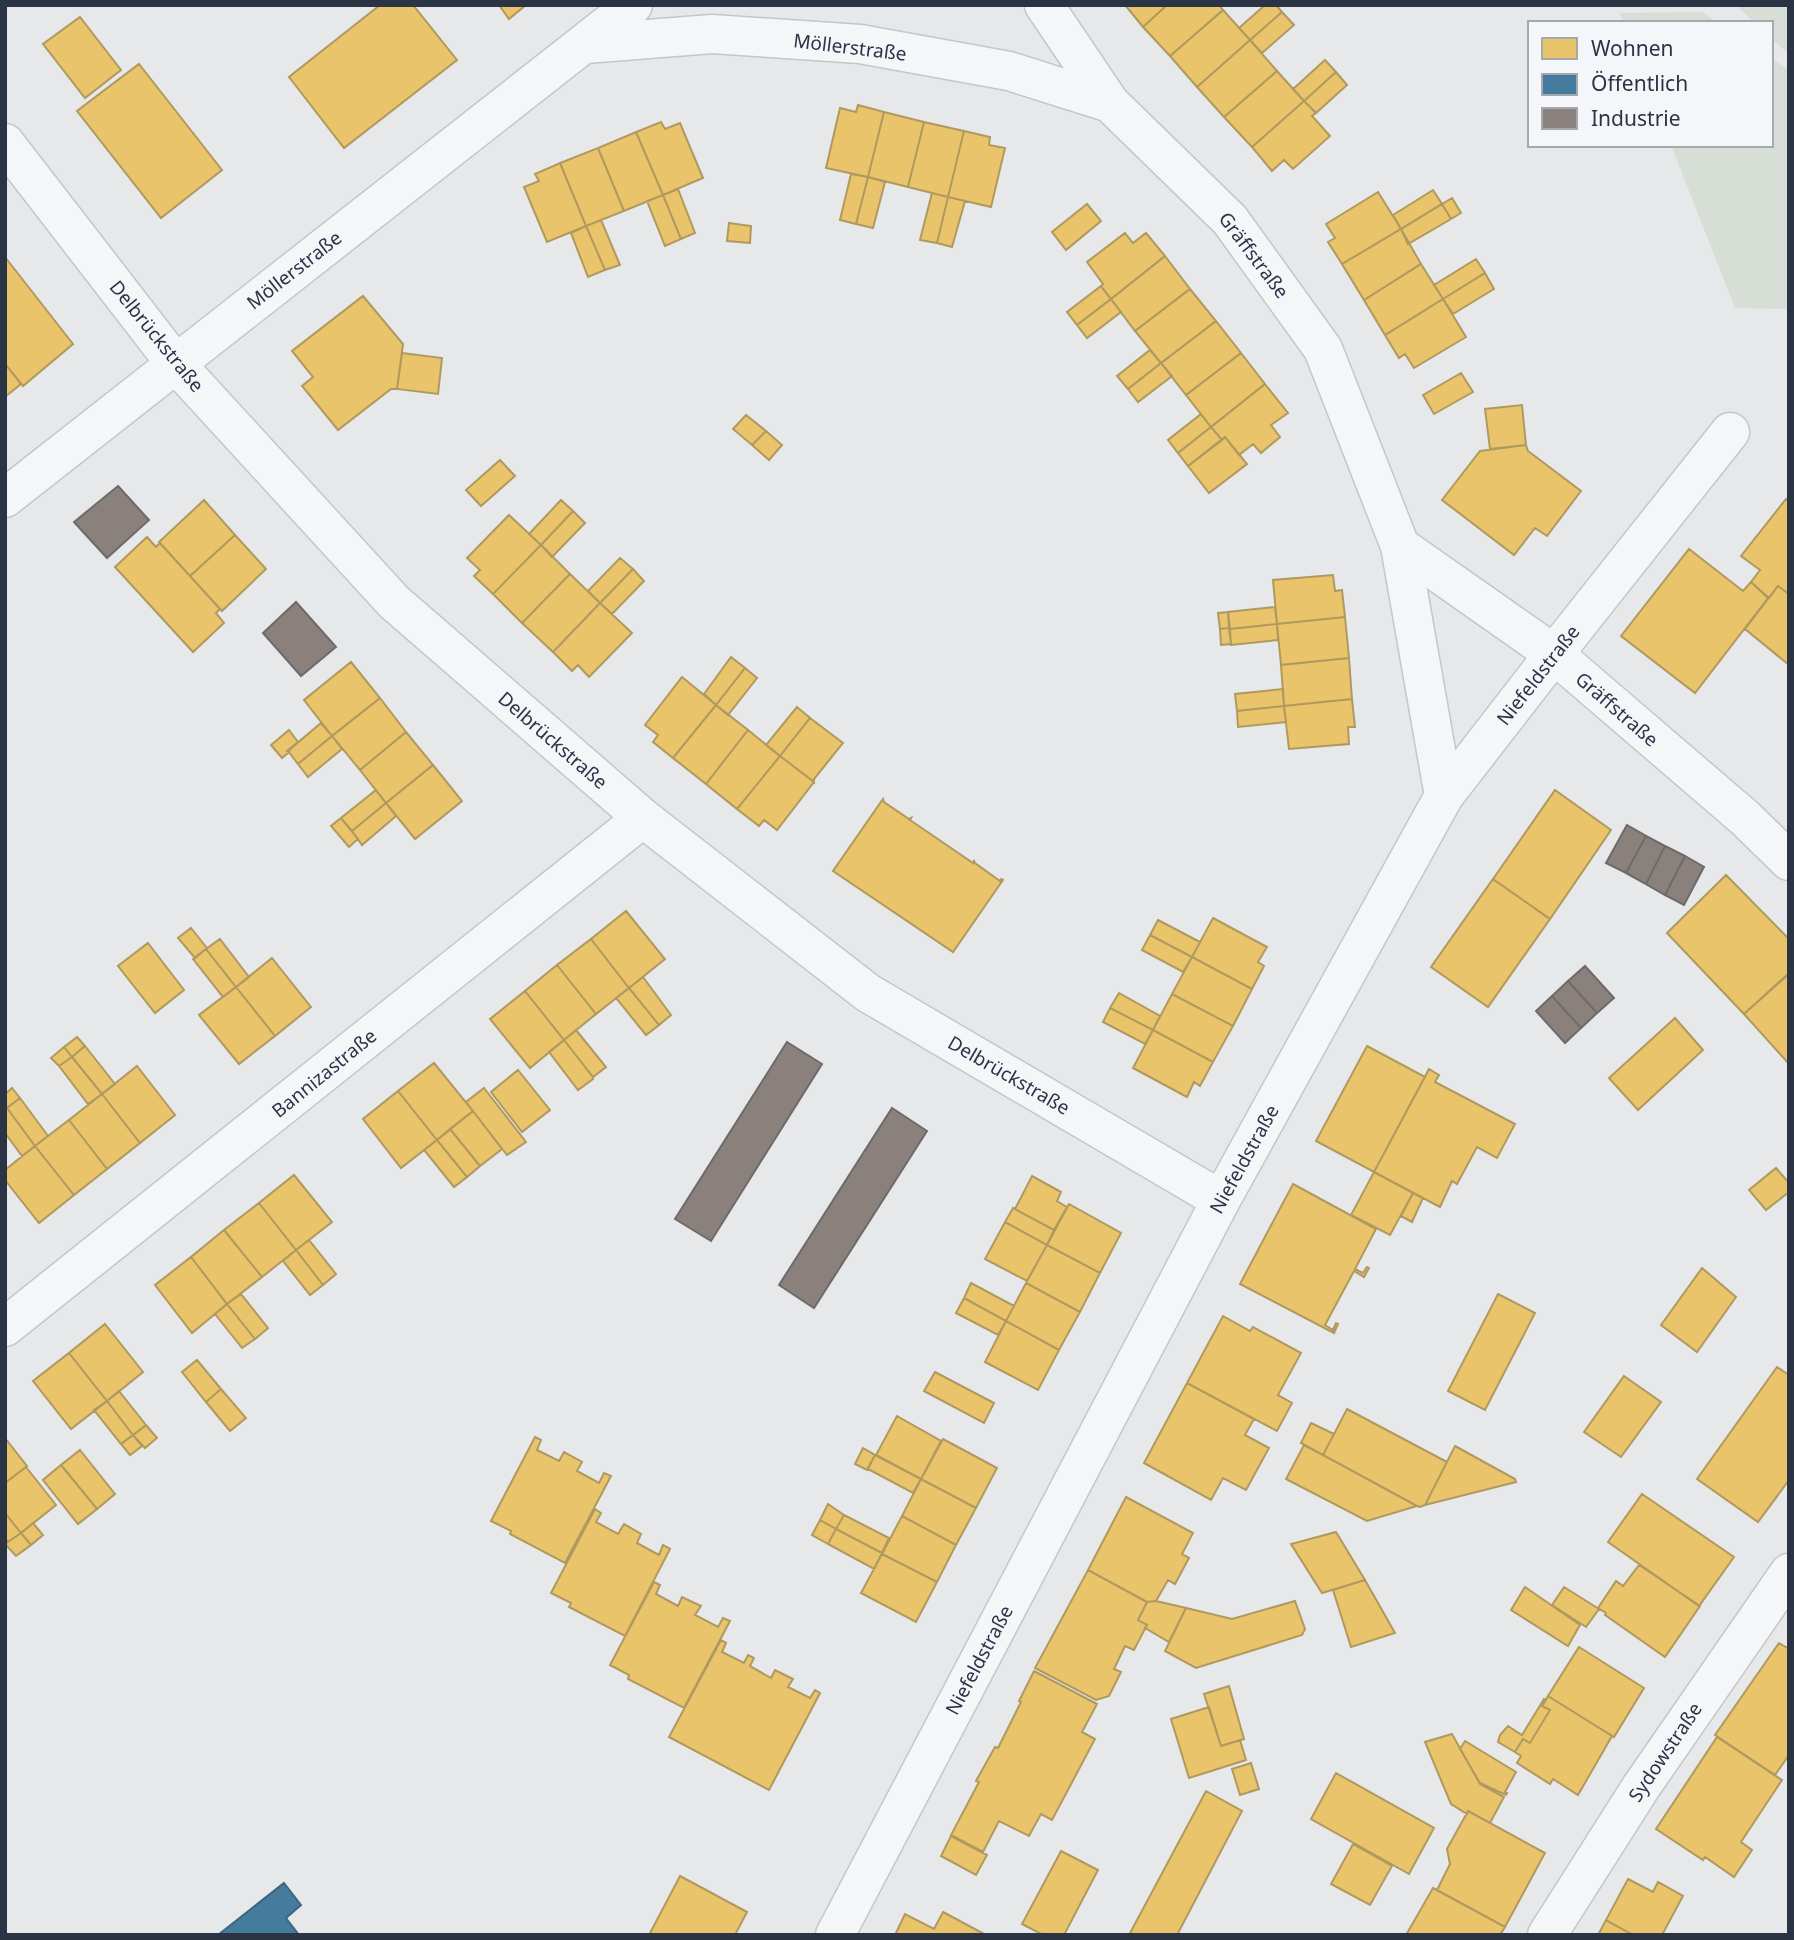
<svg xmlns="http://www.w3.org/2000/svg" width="1794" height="1940" viewBox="0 0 1794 1940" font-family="'Noto Sans',sans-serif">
	<rect width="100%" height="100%" fill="#e6e8ea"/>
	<path fill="#d6ded6" d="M1736 5H1789V54L1771 38V23H1755Z
		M1702 12 1718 23H1624L1620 13Z
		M1771 58 1789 70V309L1735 308 1671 145H1771Z"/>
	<path fill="#e9c46a" stroke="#b0995f" stroke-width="2" d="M380 5H413L457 60 344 148 289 77Z
		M499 5H526L509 19Z
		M1125 5H1167L1143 27Z
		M1167 5H1219L1223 10 1170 56 1143 27Z
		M1265 5H1276L1282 12 1250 40 1239 28Z
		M1223 10 1250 40 1197 87 1170 56Z
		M1282 12 1294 25 1262 53 1250 40Z
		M80 17 121 70 85 98 43 44Z
		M1250 40 1277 71 1224 117 1197 87Z
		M1325 60 1336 72 1304 101 1293 89Z
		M139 64 222 170 161 218 77 111Z
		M1277 71 1304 101 1252 147 1224 117Z
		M1336 72 1347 85 1316 113 1304 101Z
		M1304 101 1316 113 1312 116 1330 136 1293 169 1284 160 1272 171 1252 147Z
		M858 105 884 112 868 177 826 168 840 108 856 112Z
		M884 112 924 122 908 187 868 177Z
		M661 122 665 129 680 123 703 178 663 195 636 132Z
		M924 122 964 131 948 197 908 187Z
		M964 131 990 137 989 145 1005 148 991 207 948 197Z
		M636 132 663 195 624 211 598 148Z
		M598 148 624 211 586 226 560 163Z
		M560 163 586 226 547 242 524 187 539 181 535 174Z
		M851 174 868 177 856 224 840 220Z
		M868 177 885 182 873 228 856 224Z
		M678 189 695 233 681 239 663 195Z
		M1433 190 1442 204 1401 229 1393 215Z
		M1378 192 1401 229 1342 264 1328 242 1335 238 1326 224Z
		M932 193 948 197 937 243 920 240Z
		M663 195 681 239 665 246 647 201Z
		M948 197 965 201 952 247 937 243Z
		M1452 198 1461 213 1451 219 1442 204Z
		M1087 204 1101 221 1066 250 1052 232Z
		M1442 204 1451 219 1408 244 1401 229Z
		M601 220 620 265 605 270 586 226Z
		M729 223 751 226 750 243 727 241Z
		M586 226 605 270 588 277 571 233Z
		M1401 229 1421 264 1364 300 1342 264Z
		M1125 233 1133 243 1146 233 1165 256 1111 299 1101 286 1103 284 1087 262Z
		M1165 256 1190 289 1135 331 1111 299Z
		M5 257 73 344 23 386 5 364Z
		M1476 259 1485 273 1443 299 1434 285Z
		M1421 264 1443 299 1385 335 1364 300Z
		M1485 273 1494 289 1453 314 1443 299Z
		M1101 286 1111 299 1077 325 1067 312Z
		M1190 289 1216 321 1161 363 1135 331Z
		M363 296 403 344 397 389H391L338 430 302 386 313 377 292 351Z
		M1111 299 1121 312 1087 338 1077 325Z
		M1443 299 1466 337 1414 368 1405 354 1399 358 1385 335Z
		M1216 321 1241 353 1186 395 1161 363Z
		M1150 350 1161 363 1128 389 1117 376Z
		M402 353 442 358 438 394 397 389Z
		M1241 353 1265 384 1211 427 1186 395Z
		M1161 363 1172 376 1138 402 1128 389Z
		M5 364 21 384 5 397Z
		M1461 373 1473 392 1434 414 1423 395Z
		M1265 384 1288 413 1271 425 1280 437 1261 453 1253 444 1239 455 1225 437 1222 440 1211 427Z
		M1522 405 1526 445 1490 449 1485 409Z
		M1201 414 1211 427 1178 453 1168 440Z
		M746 415 766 431 752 445 733 429Z
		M1211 427 1222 440 1188 466 1178 453Z
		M766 431 782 445 769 460 752 445Z
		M1225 437 1247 464 1209 493 1188 466Z
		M1526 445 1528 451 1581 491 1547 536 1535 528 1514 555 1442 500 1480 451Z
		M500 460 515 476 481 506 466 490Z
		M1786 499 1789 502V594L1778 586 1769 598 1751 582 1760 570 1741 556Z
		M204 500 235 535 190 576 159 542Z
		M561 500 573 511 541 545 529 534Z
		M573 511 585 523 552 557 541 545Z
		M509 515 541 545 493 594 474 576 480 570 467 558Z
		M235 535 266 569 222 611 190 576Z
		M147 537 156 547 160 543 220 609 216 613 224 623 193 652 115 567Z
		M541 545 570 574 522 623 493 594Z
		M1689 549 1743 591 1751 582 1768 598 1695 693 1621 636Z
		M620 558 633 569 600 603 588 591Z
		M633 569 644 581 612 614 600 603Z
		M570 574 600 603 553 652 522 623Z
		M1333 575 1335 591 1342 590 1345 617 1277 624 1273 580Z
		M1778 586 1789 594V665L1745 629Z
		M600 603 632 633 589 677 578 665 572 671 553 652Z
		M1275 607 1277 624 1230 629 1228 612Z
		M1228 612 1229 628 1220 629 1218 613Z
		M1345 617 1349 658 1281 665 1277 624Z
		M1277 624 1278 640 1231 645 1230 629Z
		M1229 628 1231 644 1221 645 1220 629Z
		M731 657 745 668 716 705 704 694Z
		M1349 658 1352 699 1284 706 1281 665Z
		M351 662 380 698 332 736 304 700Z
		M745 668 757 678 728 715 716 705Z
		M682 677 716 705 673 758 653 742 658 735 645 725Z
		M1283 689 1284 706 1237 711 1235 694Z
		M380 698 406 732 360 770 332 736Z
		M1352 699 1355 727H1348L1349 744 1289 749 1284 706Z
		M716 705 748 730 706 784 673 758Z
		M1284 706 1286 722 1238 727 1237 711Z
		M797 707 810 718 780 756 766 745Z
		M810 718 843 743 814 779V782L780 756Z
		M321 723 332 736 298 764 288 751Z
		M289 730 298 742 287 751 289 752 282 758 271 745Z
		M748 730 780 756 737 809 706 784Z
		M406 732 433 765 386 803 360 770Z
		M332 736 342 749 308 777 298 764Z
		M780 756 814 782 777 830 764 820 759 826 737 809Z
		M433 765 462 801 415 839 386 803Z
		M376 790 386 803 352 831 341 818Z
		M1555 790 1611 830 1550 919 1493 879Z
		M883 799 884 802 909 819 911 818 910 820 973 863 974 861 975 863 1000 881 1001 879 1003 880 953 952 833 871Z
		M386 803 396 816 362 845 352 831Z
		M341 818 358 839 349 847 331 826Z
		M1726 875 1789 939V973L1744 1014 1667 933Z
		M1493 879 1550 919 1488 1007 1431 967Z
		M626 911 665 959 629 988 591 939Z
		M1213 918 1267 947 1258 962 1264 966 1252 989 1192 957Z
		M1158 920 1200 942 1192 957 1150 935Z
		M191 928 207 948 195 958 178 938Z
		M1150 935 1192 957 1183 972 1142 950Z
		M220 939 249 977 236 987 206 949Z
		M591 939 629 988 596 1014 557 965Z
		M148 943 184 990 155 1013 118 966Z
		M206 949 236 987 223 997 193 959Z
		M1192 957 1252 989 1233 1026 1172 994Z
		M272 958 311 1007 275 1036 236 987Z
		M557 965 596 1014 564 1040 525 991Z
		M1789 974V1064L1744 1014Z
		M643 977 671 1015 659 1025 629 988Z
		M236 987 275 1036 239 1064 199 1015Z
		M629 988 659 1025 646 1035 616 998Z
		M525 991 564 1040 530 1068 490 1019Z
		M1119 993 1160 1016 1153 1030 1110 1008Z
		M1172 994 1233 1026 1213 1062 1153 1030Z
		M1110 1008 1153 1030 1145 1044 1103 1022Z
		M1675 1018 1703 1050 1638 1110 1609 1078Z
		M576 1030 606 1067 593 1077 564 1040Z
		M1153 1030 1213 1062 1200 1086 1194 1082 1187 1097 1133 1068Z
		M77 1037 85 1046 72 1057 64 1047Z
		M564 1040 593 1077V1079L578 1090 549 1052Z
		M85 1046 115 1084 102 1094 72 1057Z
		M1367 1046 1425 1077 1374 1172 1316 1141Z
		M64 1047 72 1057 59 1066 51 1058Z
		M72 1057 102 1094 88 1104 59 1066Z
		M434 1063 473 1111 437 1140 398 1091Z
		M137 1066 175 1115 140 1143 102 1094Z
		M1429 1069 1439 1075 1435 1082 1515 1124 1497 1158 1477 1147 1457 1184 1452 1181 1440 1207 1374 1172Z
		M518 1070 550 1110 522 1132 491 1092Z
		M12 1088 20 1098 7 1108 5 1106V1094Z
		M484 1088 526 1142 507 1155 466 1102Z
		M398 1091 437 1140 401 1168 363 1119Z
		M102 1094 140 1143 107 1169 69 1120Z
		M20 1098 48 1136 35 1146 7 1108Z
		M7 1108 35 1146 22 1156 5 1133V1109Z
		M473 1111 502 1149 480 1166 450 1129Z
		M69 1120 107 1169 74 1195 35 1146Z
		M450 1129 480 1166 467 1177 437 1140Z
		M437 1140 467 1177 454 1187 424 1150Z
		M35 1146 74 1195 39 1223 5 1180V1170Z
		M1776 1168 1789 1183V1192L1766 1210 1749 1190Z
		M1374 1172 1413 1193 1390 1235 1351 1215Z
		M294 1175 332 1222 296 1250 259 1203Z
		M1032 1176 1061 1192 1057 1201 1067 1207 1054 1230 1015 1209Z
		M1293 1184 1376 1229 1355 1269 1363 1273 1367 1267 1369 1268 1364 1277 1354 1271 1325 1325 1333 1330 1336 1323 1338 1324 1334 1333 1240 1284Z
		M1413 1193 1423 1198 1412 1222 1401 1216Z
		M259 1203 296 1250 262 1277 224 1230Z
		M1069 1204 1121 1233 1100 1273 1047 1245Z
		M1013 1208 1054 1230 1047 1245 1005 1222Z
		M1005 1222 1047 1245 1027 1281 985 1259Z
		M224 1230 262 1277 227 1304 191 1257Z
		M309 1240 336 1274 323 1285 296 1250Z
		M1047 1245 1100 1273 1080 1312 1026 1283Z
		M296 1250 323 1285 310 1295 283 1261Z
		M191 1257 227 1304 192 1333 155 1285Z
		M1702 1268 1736 1297 1697 1352 1661 1325Z
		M971 1283 1014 1306 1006 1321 964 1298Z
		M1026 1283 1080 1312 1059 1350 1006 1321Z
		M241 1294 268 1328 255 1339 227 1304Z
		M1498 1294 1535 1313 1485 1410 1448 1391Z
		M964 1298 1006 1321 998 1335 956 1313Z
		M227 1304 255 1339 242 1348 215 1314Z
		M1223 1316 1250 1331 1253 1327 1301 1353 1278 1395 1292 1403 1277 1431 1187 1383Z
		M1006 1321 1059 1350 1038 1390 985 1362Z
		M105 1324 143 1372 107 1401 69 1353Z
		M69 1353 107 1401 71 1429 33 1381Z
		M197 1360 221 1389 206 1402 182 1372Z
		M1777 1367 1789 1375V1480L1758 1522 1697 1479Z
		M935 1372 994 1403 984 1423 924 1391Z
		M1624 1376 1661 1402 1621 1457 1584 1432Z
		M1187 1383 1254 1419 1245 1435 1269 1448 1246 1490 1223 1478 1211 1500 1144 1463Z
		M221 1389 246 1418 230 1431 206 1402Z
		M119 1391 146 1425 133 1435 107 1401Z
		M107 1401 133 1435 121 1444 94 1410Z
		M1347 1409 1447 1462 1425 1505 1420 1507 1417 1506 1323 1455Z
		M897 1416 941 1441 921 1479 876 1455Z
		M1311 1423 1334 1434 1323 1455 1301 1443Z
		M146 1425 157 1438 145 1448 133 1435Z
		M133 1435 142 1446 130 1455 121 1444Z
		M535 1437 541 1440 537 1450 559 1461 564 1452 582 1462 577 1471 599 1483 604 1473 611 1476 565 1563 510 1534 511 1531 491 1521Z
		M5 1438 27 1466 5 1483Z
		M943 1439 997 1468 976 1508 921 1479Z
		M1304 1445 1323 1455 1417 1506 1367 1521 1286 1479Z
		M1455 1446 1515 1479 1516 1482 1425 1505Z
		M863 1448 875 1455 867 1470 855 1464Z
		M80 1450 115 1494 97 1509 61 1465Z
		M875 1455 921 1479 913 1493 868 1469Z
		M61 1465 97 1509 78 1524 43 1480Z
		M26 1467 56 1505 21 1533 5 1513V1483Z
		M921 1479 976 1508 956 1545 902 1516Z
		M1642 1494 1734 1557 1699 1606 1608 1542Z
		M1126 1497 1193 1533 1182 1554 1189 1558 1175 1584 1168 1580 1156 1601 1147 1602 1088 1570Z
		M828 1504 844 1515 836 1529 820 1520Z
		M595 1509 601 1513 596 1522 618 1534 624 1524 641 1534 637 1543 659 1555 663 1545 670 1549 625 1636 569 1607 571 1603 551 1593Z
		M5 1513 21 1533 8 1542 5 1538Z
		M844 1515 889 1538 882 1553 836 1529Z
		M902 1516 956 1545 937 1582 882 1554Z
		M820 1520 836 1529 828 1544 812 1535Z
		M33 1523 43 1535 31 1545 21 1533Z
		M836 1529 882 1553 874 1569 828 1544Z
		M1336 1532 1365 1580 1322 1593 1291 1544Z
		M21 1533 31 1545 16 1556 5 1544Z
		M882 1554 937 1582 916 1622 861 1593Z
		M1639 1565 1700 1606 1665 1657 1605 1615 1606 1613 1598 1608 1616 1581 1623 1586Z
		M1088 1570 1147 1602 1138 1620 1147 1625 1134 1650 1125 1646 1114 1669 1121 1672 1109 1696 1096 1700 1035 1668Z
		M1365 1580 1395 1633 1351 1647 1333 1590Z
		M654 1582 660 1585 656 1594 678 1606 682 1597 701 1606 695 1615 718 1627 723 1618 730 1621 684 1708 628 1679 629 1675 610 1665Z
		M1525 1587 1580 1625 1568 1646 1511 1610Z
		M1564 1587 1599 1609 1586 1627 1552 1605Z
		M1156 1601 1186 1608 1169 1642 1145 1628 1147 1625 1138 1620 1147 1602Z
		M1295 1601 1305 1629 1302 1635 1196 1668 1165 1651 1186 1608 1232 1619Z
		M721 1640 726 1643 722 1652 744 1663 748 1655 754 1658 750 1666 771 1678 775 1670 793 1679 788 1687 810 1698 815 1690 820 1693 769 1790 669 1737Z
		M1779 1643 1789 1649V1755L1775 1775 1715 1735Z
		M1579 1647 1644 1688 1614 1737 1548 1696Z
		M1034 1671 1097 1704 1082 1732 1095 1739 1052 1820 1041 1814 1029 1836 999 1821 983 1852 951 1835 979 1782 976 1781 995 1747 998 1748 1021 1702 1019 1701Z
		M1229 1686 1244 1739 1221 1746 1204 1694Z
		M1548 1696 1612 1736 1578 1795 1553 1779 1550 1784 1517 1763 1521 1756 1515 1752 1523 1739 1530 1743 1550 1710 1542 1706Z
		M1544 1699 1546 1700 1542 1706 1550 1710 1530 1743 1523 1739 1515 1752 1498 1742 1500 1735 1508 1726 1522 1735Z
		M1209 1707 1221 1746 1240 1740 1246 1760 1189 1778 1171 1719Z
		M1452 1734 1480 1784 1504 1797 1490 1823 1468 1811 1467 1814 1451 1804 1425 1742Z
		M1717 1737 1782 1780 1741 1842 1752 1850 1734 1877 1705 1857 1703 1860 1656 1829Z
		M1465 1741 1516 1772 1505 1792 1507 1793 1506 1795 1480 1783 1460 1749Z
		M1251 1763 1259 1789 1240 1795 1232 1769Z
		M1336 1773 1434 1828 1409 1874 1311 1819Z
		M1206 1791 1242 1811 1177 1935H1129Z
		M1468 1811 1545 1853 1505 1927 1437 1890 1450 1864 1447 1849Z
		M951 1836 987 1855 976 1875 941 1856Z
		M1353 1844 1392 1866 1370 1905 1331 1884Z
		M1061 1851 1098 1870 1064 1935H1043L1022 1924Z
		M680 1876 747 1912 735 1935H649Z
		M1628 1879 1653 1892 1658 1882 1683 1896 1662 1935H1633L1606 1920Z
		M1433 1888 1505 1927 1500 1935H1406Z
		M943 1912 986 1935H895L905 1914 934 1929Z
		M1606 1920 1633 1935H1598Z"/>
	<path fill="#457b9d" stroke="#3d6683" stroke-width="2" d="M284 1883 301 1905 286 1918 299 1935H218Z"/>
	<path fill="#8a817c" stroke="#6e6a6c" stroke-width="2" d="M118 486 149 520 107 558 74 522Z
		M296 602 336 647 301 676 263 633Z
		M1627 825 1646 836 1626 873 1606 863Z
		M1646 836 1665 846 1646 884 1626 873Z
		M1665 846 1685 856 1665 895 1646 884Z
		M1685 856 1704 867 1684 905 1665 895Z
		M1585 966 1614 998 1597 1013 1568 981Z
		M1568 981 1597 1013 1581 1028 1552 996Z
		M1552 996 1581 1028 1565 1043 1536 1011Z
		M787 1042 822 1064 711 1241 675 1219Z
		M892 1108 927 1131 814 1308 779 1285Z"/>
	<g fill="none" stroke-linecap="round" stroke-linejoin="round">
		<defs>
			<path id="minor" d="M1044 5 1110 103 1230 220 1323 349 1400 546 1554 654 1745 818 1789 861
				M585 44 712 34 860 44 1009 71 1110 103
				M5 143 175 363 394 602 643 818 868 993 1221 1200
				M5 498 633 5
				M1400 546 1444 796
				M5 1327 643 818
				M835 1935 1221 1200 1444 796 1554 654 1730 432
				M1547 1935 1641 1787 1789 1573"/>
		</defs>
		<use href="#minor" stroke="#c4c6c8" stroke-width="41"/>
		<use href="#minor" stroke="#f5f6f7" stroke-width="38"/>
	</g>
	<g text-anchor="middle" stroke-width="7" stroke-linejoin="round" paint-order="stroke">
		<g font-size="19" fill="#2b3445" stroke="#f4f6f9">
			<text transform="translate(850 47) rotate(7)" y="7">Möllerstraße</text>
			<text transform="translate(1254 255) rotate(53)" y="7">Gräffstraße</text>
			<text transform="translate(294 270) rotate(-38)" y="7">Möllerstraße</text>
			<text transform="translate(157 336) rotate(51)" y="7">Delbrückstraße</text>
			<text transform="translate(1538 675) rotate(-52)" y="7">Niefeldstraße</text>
			<text transform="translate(1617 709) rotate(41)" y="7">Gräffstraße</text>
			<text transform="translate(553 740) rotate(41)" y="7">Delbrückstraße</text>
			<text transform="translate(324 1073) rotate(-39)" y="7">Bannizastraße</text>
			<text transform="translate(1009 1075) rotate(30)" y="7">Delbrückstraße</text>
			<text transform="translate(1244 1159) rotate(-61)" y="7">Niefeldstraße</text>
			<text transform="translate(979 1660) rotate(-62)" y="7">Niefeldstraße</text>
			<text transform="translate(1665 1752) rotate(-56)" y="7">Sydowstraße</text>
		</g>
	</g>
	<rect width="1794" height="1940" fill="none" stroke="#2b3445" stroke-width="14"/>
	<rect x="1528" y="21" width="245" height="126" fill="#f4f6f9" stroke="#a4a8b1" stroke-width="2"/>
	<rect x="1542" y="38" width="35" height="21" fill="#e9c46a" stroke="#a4a8b1" stroke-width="2"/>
	<text x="1591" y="56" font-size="21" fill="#2b3445">Wohnen</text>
	<rect x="1542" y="74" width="35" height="21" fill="#457b9d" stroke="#a4a8b1" stroke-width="2"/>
	<text x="1591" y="91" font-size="21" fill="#2b3445">Öffentlich</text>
	<rect x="1542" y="108" width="35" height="21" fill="#8a817c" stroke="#a4a8b1" stroke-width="2"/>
	<text x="1591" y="126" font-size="21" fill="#2b3445">Industrie</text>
</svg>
